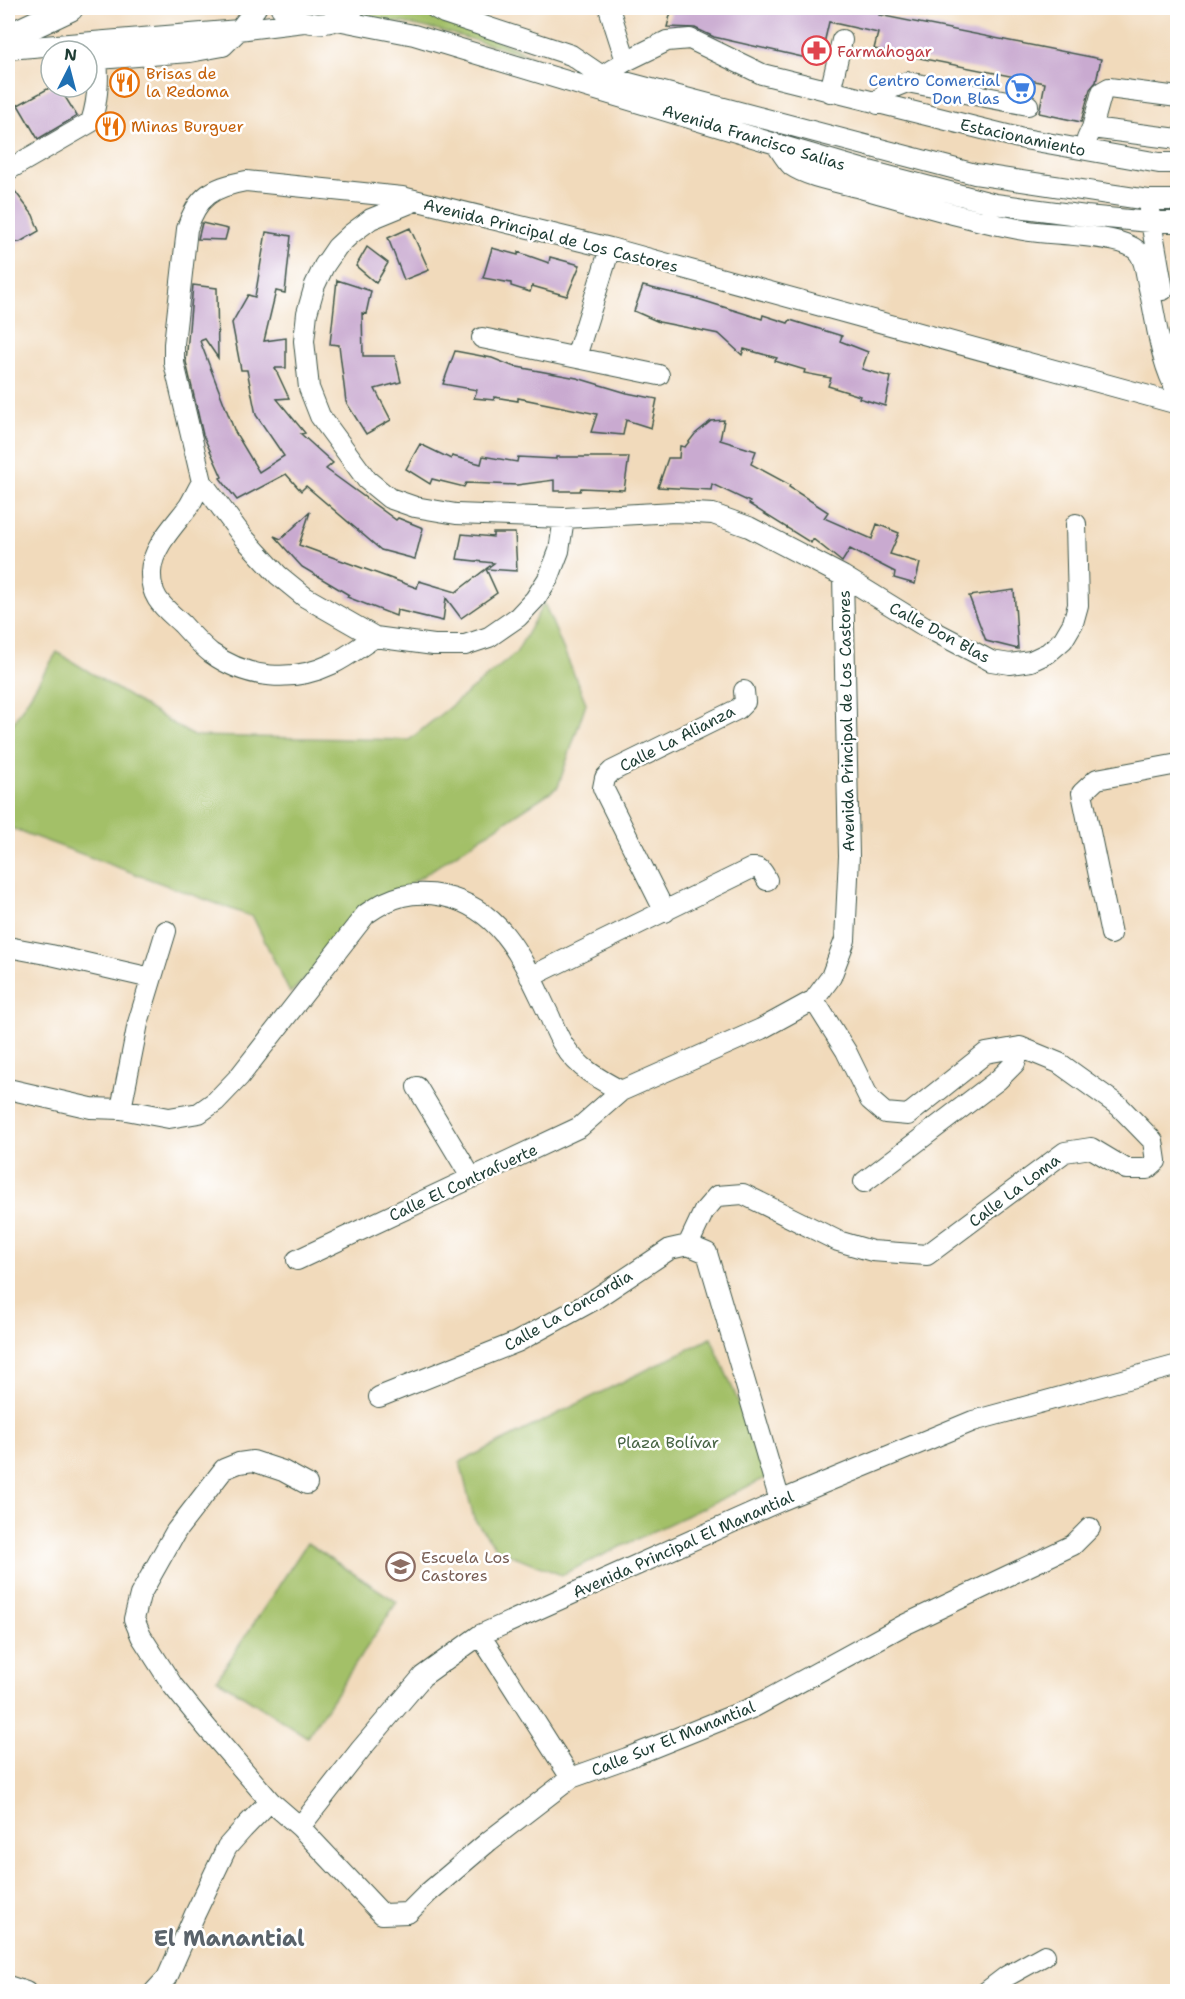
<svg xmlns="http://www.w3.org/2000/svg" width="1185" height="1999" viewBox="0 0 1185 1999" font-family="'Shantell Sans',sans-serif">
	<rect width="100%" height="100%" fill="#fff"/>
	<filter id="ink" filterUnits="userSpaceOnUse"><feTurbulence type="fractalNoise" baseFrequency=".0167" numOctaves="2"/><feDisplacementMap in="SourceGraphic" scale="12" xChannelSelector="R" yChannelSelector="G"/><feConvolveMatrix kernelMatrix="1 2 1 2 8 2 1 2 1" color-interpolation-filters="sRGB"/></filter>
	<filter id="wash" filterUnits="userSpaceOnUse"><feTurbulence type="fractalNoise" baseFrequency=".008" numOctaves="4" result="noise"/><feDisplacementMap in="SourceGraphic" scale="24" xChannelSelector="R" yChannelSelector="G"/><feGaussianBlur stdDeviation="1.35" result="paint"/><feColorMatrix in="noise" values="0 0 0 0 0 0 0 0 0 0 0 0 0 0 0 0 0 1.4 0 .05"/><feComposite in="paint" operator="in"/></filter>
	<g filter="url(#wash)">
		<rect width="100%" height="100%" fill="#f1dabb"/>
		<path fill="#a3c068" stroke="#617e4e" stroke-width="1.5" d="M365 8H426L534 57 438 30 403 23 355 19Z
			M544 603 586 703 558 787 410 884 290 993 253 917 8 827V731L57 652 193 736 409 740 516 653Z
			M711 1338 770 1476 561 1575 497 1549 474 1519 460 1462Z
			M307 1543 397 1602 307 1737 217 1679Z"/>
		<g id="blocks">
			<path fill="#c9aad0" d="M672 8H881L879 15 1101 59 1096 82 1090 89 1081 122 1039 113 1045 83 874 49 878 33 829 22 820 61 714 37 695 28 667 27Z
				M51 87H59L77 116 38 139 18 105Z
				M8 182 33 215 39 231 20 242 8 243Z
				M202 223 228 229 225 240 198 239Z
				M410 228 429 270 404 280 388 238Z
				M266 232 291 236 285 293 276 291 264 341 286 338V368H275L289 398 277 399 305 433 301 434 333 463 326 469 396 520 398 518 423 528 415 559 381 550 306 486 301 491 286 474 237 500 220 478 222 477 203 435 186 362 193 285 217 288 218 358 205 339 200 341 235 432 259 472 284 456 256 415 247 370H241L232 323 248 295 255 297Z
				M367 247 388 263 376 283 356 266Z
				M492 248 518 255V252L549 263 550 257 580 265 567 296 532 286 530 292 511 286V283L483 278Z
				M337 280 371 291 366 314 362 313 363 356H395L401 382 375 389 391 420 366 434 346 402 339 345 330 344Z
				M643 286 698 299 762 319 763 315 788 323 790 320 842 336 840 341 868 352 862 369 891 377 885 406 859 398 860 396 828 386 831 378 804 373 805 370 775 361 777 358 744 349 742 355 719 334 659 322 634 311Z
				M455 351 492 358 512 366 577 378 627 393 657 399 651 428 626 420 623 435 591 432 597 414 518 398V401L494 397V400L474 398 477 390 443 384Z
				M724 420 720 440 756 451 751 464 790 485 789 487 828 512 824 518 872 539 877 524 899 533 890 554 920 563 915 584 894 578 895 572 850 549 842 562 813 539 811 543 749 504 750 502 712 484 711 490 658 487 668 458H679L680 446 685 447 695 434 711 421Z
				M420 444 451 459 452 456 481 464 483 456 517 462 518 457 556 459V457H629L624 490 581 488 580 491H554V480L517 485 466 483 464 487 432 479 430 484 406 469Z
				M310 512 299 545 417 588 419 581 456 592 486 569 497 593 461 618 446 598 443 621 397 610 396 616 347 597 349 595 302 567 274 536 281 539Z
				M493 533H515L517 571 486 569 494 563 457 559 462 534 493 537Z
				M1014 590 1018 649 986 641 969 596Z"/>
		</g>
	</g>
	<g filter="url(#ink)">
		<use href="#blocks" fill-opacity="0" stroke="#3e5548" stroke-width="1.5"/>
		<g fill="none" stroke-linecap="round" stroke-linejoin="round">
			<defs>
				<path id="minor" d="M281 8C300 28 336 29 354 8
					M435 8 444 13 571 55 602 76 975 174 1148 200H1178
					M609 8 626 61
					M337 20 414 35 776 144 865 170 995 204 1086 216 1150 222H1178
					M8 49 239 30 304 22
					M98 59 190 52 223 46 239 30 256 8
					M602 76 626 61 667 41 690 39 762 74 1019 138 1159 163H1178
					M830 92 842 40
					M878 104 887 90 907 82 1028 105
					M1092 128 1102 92 1109 88 1178 97
					M1087 139 1092 128 1178 139
					M776 144C780 150 786 161 792 166 808 177 838 182 857 187 914 203 971 221 1029 231 1053 235 1126 234 1139 253 1145 261 1146 274 1148 284 1157 321 1159 360 1178 393
					M8 170 91 122C99 98 100 67 94 43
					M415 201 371 219 351 234 337 247 324 266 315 285 307 313 304 341 309 388 320 416 367 480 389 498 415 507 456 514 564 518 675 512 713 514 749 527 843 576 924 626 991 661 1010 664 1031 661 1048 653 1063 640 1073 623 1078 605 1076 524
					M1149 210 1163 290
					M482 338 659 375
					M576 357 610 248
					M202 482C197 490 194 498 189 506 175 525 152 547 151 572 150 599 165 608 182 624 191 634 201 645 211 653 247 679 292 683 332 664 347 657 361 646 375 637
					M564 518 559 551 549 577 535 599 518 617 489 637 465 645H434L375 637 305 597 278 575 243 537 202 482 174 363V344L187 229C197 196 213 187 246 181L402 197 610 248 1178 404
					M665 912 603 788 605 778 612 771 738 709 745 702 744 691
					M1111 934 1082 793 1097 779 1178 764
					M8 947 51 955 151 978
					M530 977 752 868C761 867 763 872 767 880
					M417 1087 471 1177
					M8 1089 91 1108 121 1109 169 1118 199 1113 216 1101 239 1077 366 914C391 896 413 890 443 896 505 909 525 966 550 1017 554 1027 558 1037 564 1046 580 1069 597 1078 621 1091
					M121 1109 138 1023 166 931
					M864 1182 998 1080 1015 1063 1020 1047
					M688 1245 704 1211 717 1196 743 1194 838 1241 872 1251 927 1255 1065 1152 1091 1148 1126 1169H1147L1156 1161 1153 1141 1119 1106 1059 1063 1020 1047 986 1053 908 1115 885 1113 870 1100 846 1051 814 1000
					M688 1245 707 1253 780 1501
					M297 1260 580 1127 621 1091 761 1029 814 1000 831 977 845 940 849 856 843 576
					M379 1397 517 1342 592 1301 670 1249 688 1245
					M307 1484 283 1471 253 1461 239 1463 224 1469 176 1531 140 1595 134 1619 141 1636 173 1686 207 1728 270 1801 300 1827 382 1914 408 1913 429 1892 489 1841 571 1778 627 1758 754 1707 904 1625 1073 1545 1090 1528
					M480 1635 571 1778
					M300 1827 361 1749 423 1676 480 1635 780 1501 973 1421 1178 1365
					M8 1986 26 1992
					M154 1992 167 1978 195 1914 227 1847 243 1829 270 1801
					M986 1992 1007 1976 1045 1955"/>
				<path id="major" d="M8 37 70 8"/>
			</defs>
			<use href="#minor" stroke="#3e5548" stroke-width="22"/>
			<use href="#major" stroke="#3e5548" stroke-width="28"/>
			<use href="#minor" stroke="#fff" stroke-width="20"/>
			<use href="#major" stroke="#fff" stroke-width="26"/>
		</g>
	</g>
	<defs>
		<symbol id="pharmacy-ring" viewBox="-11 -11 22 22"><circle r="9.5" fill="#fff" stroke="#e0444e" stroke-width="1.5"/><path d="M-2-6h4v4h4v4h-4v4h-4v-4h-4v-4h4Z" fill="#e0444e"/></symbol>
		<symbol id="restaurant-ring" viewBox="-11 -11 22 22"><circle r="9.5" fill="#fff" stroke="#e8710a" stroke-width="1.5"/><path d="M-5-6h1v4h1v-4h1v4h1v-4h1v5L-1.5 .5V6h-2V.5L-5-1ZM5-6V6H3V1.5H1.5Q1.5-4 5-6Z" fill="#e8710a"/></symbol>
		<symbol id="supermarket-ring" viewBox="-11 -11 22 22"><circle r="9.5" fill="#fff" stroke="#3f7fe0" stroke-width="1.5"/><path d="M-6-5.5h2.5l.6 2H6L4.5 2H-2.5L-4.4-4H-6ZM-1.5 3.2a1.3 1.3 0 1 0 .1 0ZM3 3.2a1.3 1.3 0 1 0 .1 0Z" fill="#3f7fe0"/></symbol>
		<symbol id="school-ring" viewBox="-11 -11 22 22"><circle r="9.5" fill="#fff" stroke="#8d6e63" stroke-width="1.5"/><path d="M0-5L7-2L0 1L-7-2ZM-4 1L0 2.5L4 1V4Q0 6-4 4Z" fill="#8d6e63"/></symbol>
	</defs>
	<g fill-rule="evenodd">
		<use href="#pharmacy-ring" x="800" y="34" width="33" height="33"/>
		<use href="#restaurant-ring" x="108" y="66" width="33" height="33"/>
		<use href="#supermarket-ring" x="1004" y="72" width="33" height="33"/>
		<use href="#restaurant-ring" x="94" y="110" width="33" height="33"/>
		<use href="#school-ring" x="384" y="1550" width="33" height="33"/>
	</g>
	<g text-anchor="middle" stroke-width="5" stroke-linejoin="round" paint-order="stroke">
		<g font-size="16" fill="#be3a42" stroke="#fff" text-anchor="start">
			<text x="837" y="57">Farmahogar</text>
		</g>
		<g font-size="16" fill="#c56008" stroke="#fff" text-anchor="start">
			<text x="146" y="79">Brisas de<tspan x="146" dy="18">la Redoma</tspan></text>
			<text x="131" y="132">Minas Burguer</text>
		</g>
		<g font-size="16" fill="#366cbe" stroke="#fff" text-anchor="end">
			<text x="1000" y="86">Centro Comercial<tspan x="1000" dy="18">Don Blas</tspan></text>
		</g>
		<g font-size="16" fill="#1f3d34" stroke="#fff">
			<text transform="translate(754 137) rotate(17)" y="6">Avenida Francisco Salias</text>
			<text transform="translate(1023 137) rotate(12)" y="6">Estacionamiento</text>
			<text transform="translate(551 235) rotate(14)" y="6">Avenida Principal de Los Castores</text>
			<text transform="translate(940 632) rotate(28)" y="6">Calle Don Blas</text>
			<text transform="translate(846 721) rotate(-91)" y="6">Avenida Principal de Los Castores</text>
			<text transform="translate(677 738) rotate(-27)" y="6">Calle La Alianza</text>
			<text transform="translate(463 1182) rotate(-25)" y="6">Calle El Contrafuerte</text>
			<text transform="translate(1014 1190) rotate(-37)" y="6">Calle La Loma</text>
			<text transform="translate(568 1310) rotate(-30)" y="6">Calle La Concordia</text>
			<text transform="translate(683 1544) rotate(-24)" y="6">Avenida Principal El Manantial</text>
			<text transform="translate(673 1738) rotate(-22)" y="6">Calle Sur El Manantial</text>
		</g>
		<g font-size="16" fill="#476444" stroke="#fff">
			<text x="668" y="1448">Plaza Bolívar</text>
		</g>
		<g font-size="16" fill="#785e54" stroke="#fff" text-anchor="start">
			<text x="421" y="1563">Escuela Los<tspan x="421" dy="18">Castores</tspan></text>
		</g>
		<g font-size="22" font-weight="bold" fill="#5a636b" stroke="#fff">
			<text x="229" y="1946">El Manantial</text>
		</g>
	</g>
	<rect width="1185" height="1999" fill="none" stroke="#fff" stroke-width="30"/>
	<g transform="translate(69 69) rotate(6)"><circle r="28" fill="#ffffff" stroke="#a5b1ae" stroke-width="1.5"/>
	<path d="M0-4.5L10 22L0 15L-10 22Z" fill="#1f6fb2"/>
	<text y="-9" font-size="16" font-weight="bold" text-anchor="middle" fill="#1f3d34">N</text>
	</g>
</svg>
